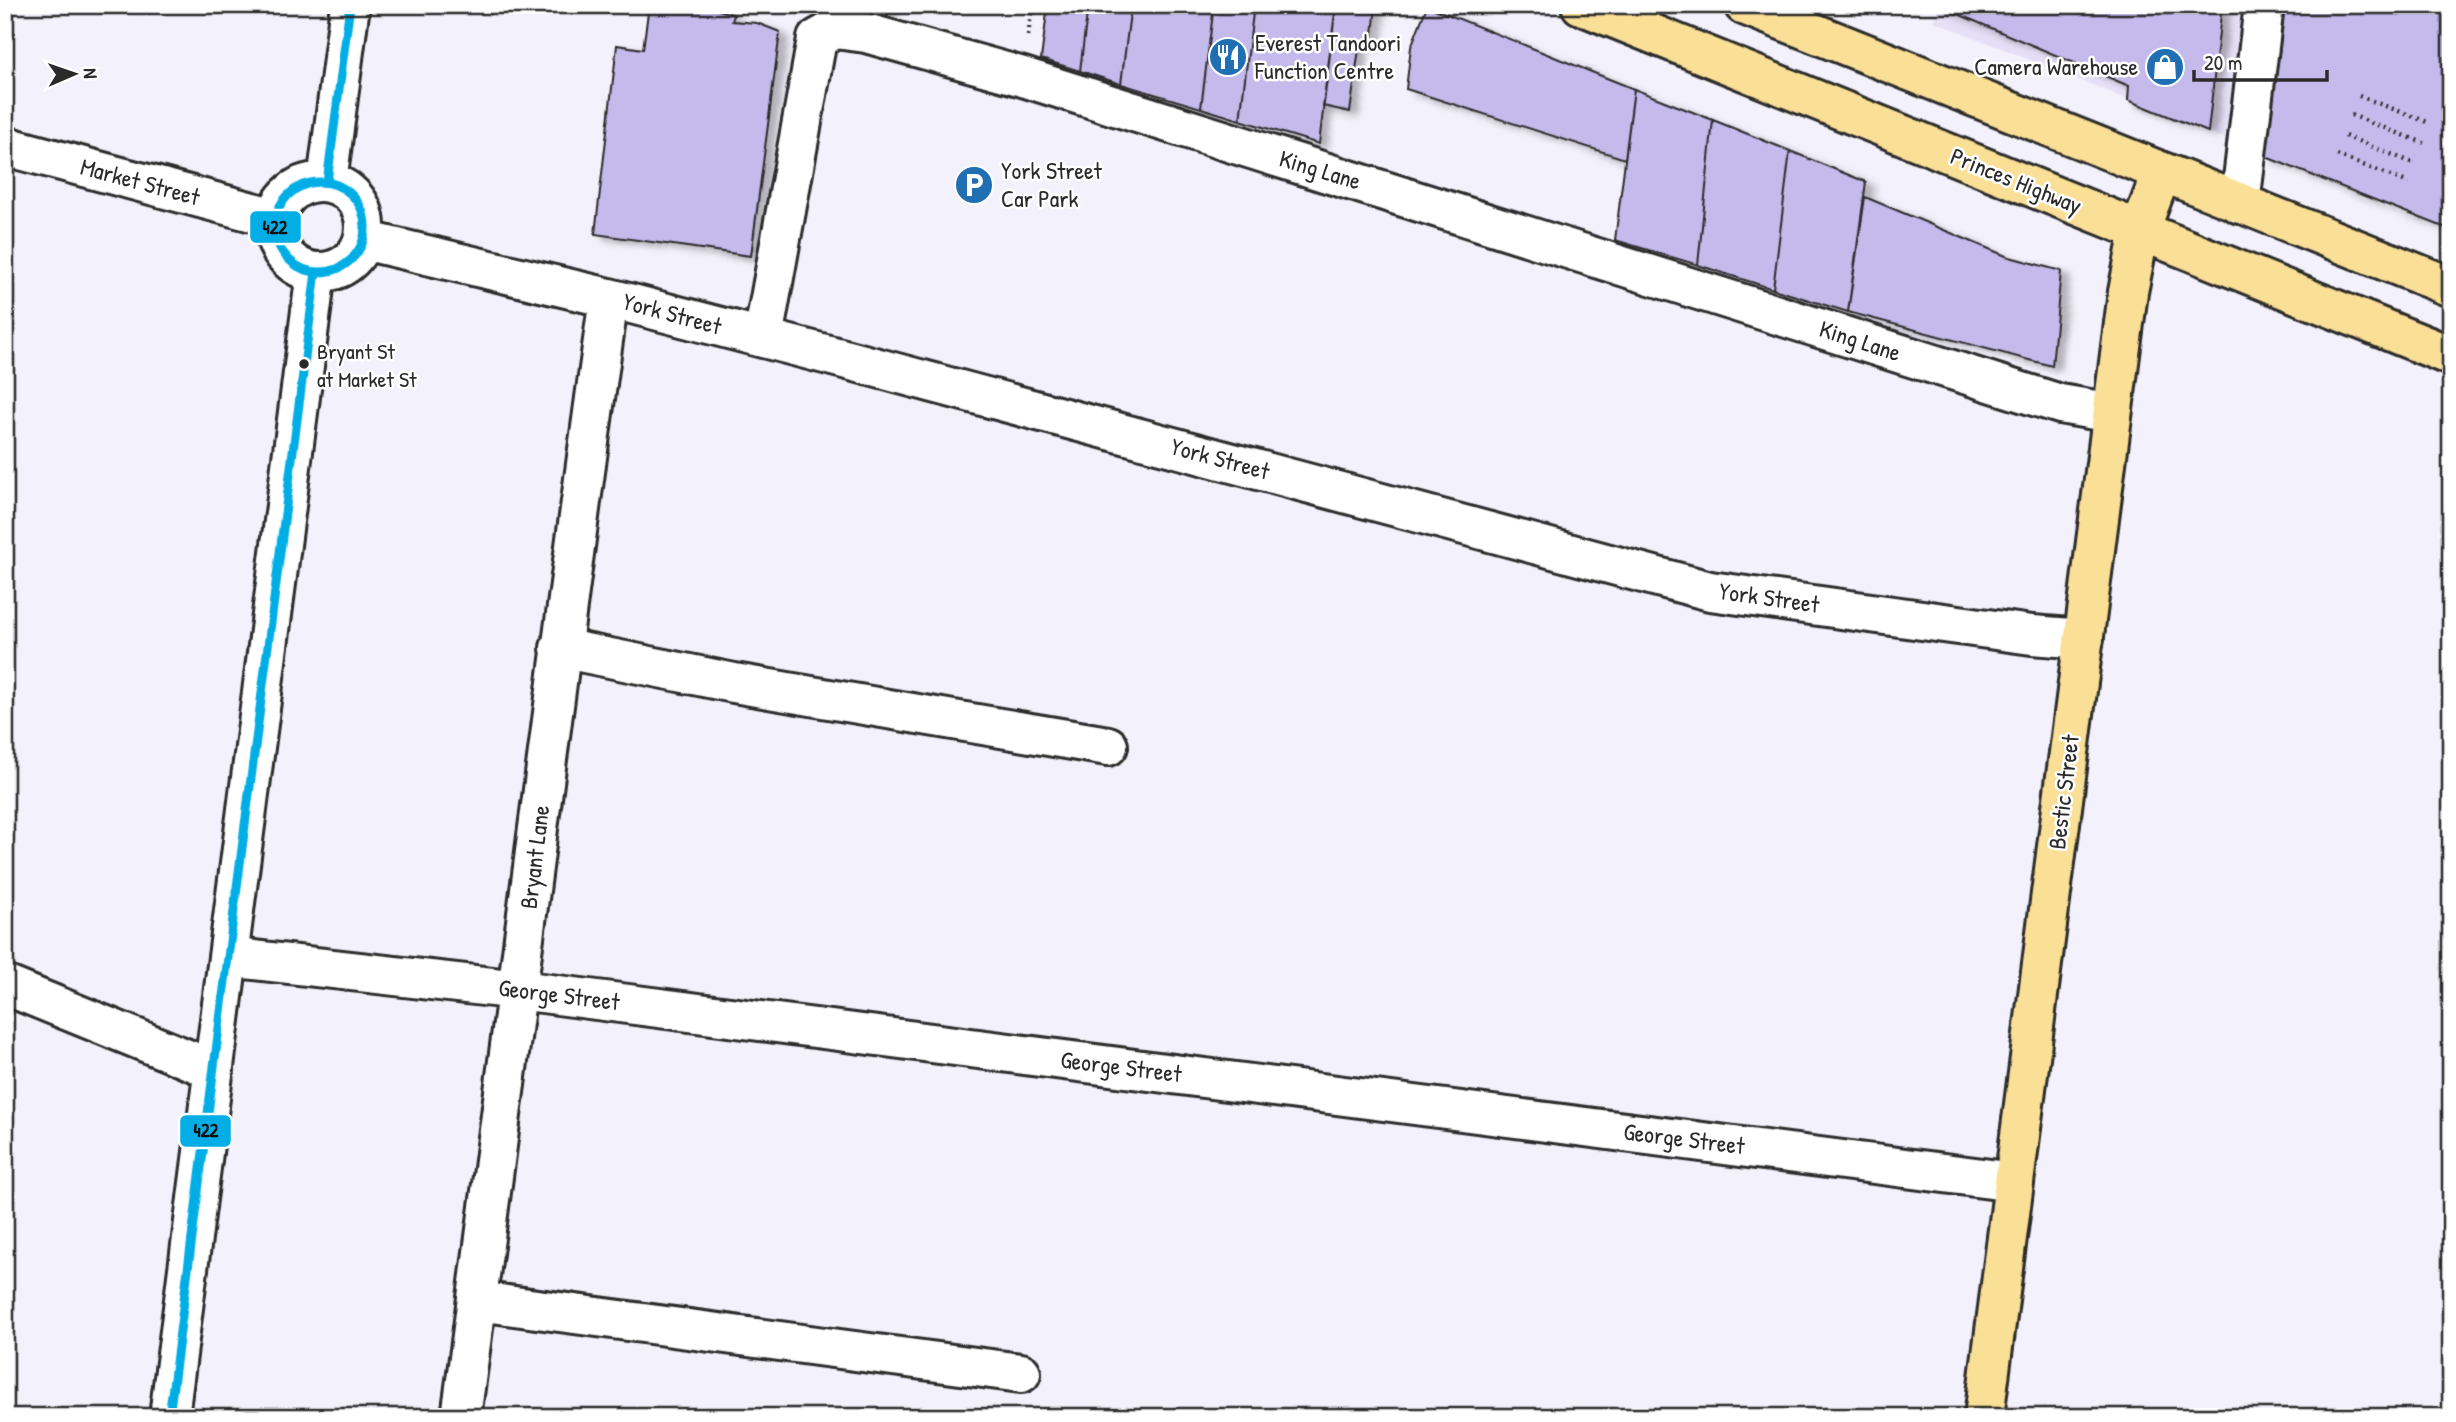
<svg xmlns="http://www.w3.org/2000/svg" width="2456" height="1422" viewBox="0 0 2456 1422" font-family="'Patrick Hand',sans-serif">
	<defs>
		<filter id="shadow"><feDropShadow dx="8" dy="4.5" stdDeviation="3.5" flood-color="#0004"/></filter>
	</defs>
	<rect width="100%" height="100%" fill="#f3f1fb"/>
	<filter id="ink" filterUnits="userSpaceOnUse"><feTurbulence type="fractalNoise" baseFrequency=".0143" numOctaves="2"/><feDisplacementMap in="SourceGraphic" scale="14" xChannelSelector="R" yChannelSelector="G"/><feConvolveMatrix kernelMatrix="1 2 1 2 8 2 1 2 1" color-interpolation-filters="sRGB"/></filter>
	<g filter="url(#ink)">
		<path fill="#e5e0f6" d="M1939 5H2243L2225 139 1934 21Z"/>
		<path fill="#c4baec" stroke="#2b2b2b" stroke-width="2" filter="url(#shadow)" d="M649 5H704L734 15 732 21 757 23 780 32 751 256 595 234 617 45 643 49Z
			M862 5H889L888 15Z
			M1048 5H1088L1080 71 1041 59Z
			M1088 5H1131L1121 84 1080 71Z
			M1131 5H1214L1201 108 1121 84Z
			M1214 5H1254L1240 120 1201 108Z
			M1254 5H1336L1319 144 1240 120Z
			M1336 5H1376L1372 45 1360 42 1350 112 1323 106Z
			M2222 5 2208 132 2128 100 2129 86 1939 6Z
			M2285 5H2451V230L2266 157Z
			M1427 6 1634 89 1625 159 1406 89 1411 47Z
			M1634 89 1713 120 1698 265 1615 240Z
			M1713 120 1790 151 1773 289 1698 265Z
			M1790 151 1866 182 1848 312 1773 289Z
			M1865 197 2006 256 2061 271 2052 366 1848 312Z"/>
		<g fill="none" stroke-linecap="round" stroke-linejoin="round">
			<defs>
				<path id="minor" d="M5 146 275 218
					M327 182 350 5
					M275 227a45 45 0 1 1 90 0a45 45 0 1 1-90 0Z
					M2240 204 2264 5
					M363 240 609 298 848 360 1710 591 2032 635 2084 639
					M763 338 817 39 835 29 866 33 1023 77 2060 404 2112 413
					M560 648 734 683 1108 746
					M228 957 519 990 2014 1182
					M5 985 214 1070
					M477 1301 1021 1373
					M169 1417 316 272
					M461 1417C512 1044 556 671 609 298"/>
				<path id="major" d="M1984 1417 2128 292 2140 230 2162 172"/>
				<path id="highway" d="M1581 5 2451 356
					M1744 5 2451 287"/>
			</defs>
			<use href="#minor" stroke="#2b2b2b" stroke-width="44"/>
			<use href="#major" stroke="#2b2b2b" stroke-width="44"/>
			<use href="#highway" stroke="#2b2b2b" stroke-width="44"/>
			<path stroke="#2b2b2b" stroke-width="4.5" stroke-dasharray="2 5" stroke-linecap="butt" d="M1028 36 1032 5
				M2359 96 2430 123
				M2351 115 2424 143
				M2345 136 2416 164
				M2337 155 2409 183"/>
			<use href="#minor" stroke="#fff" stroke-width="38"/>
			<use href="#major" stroke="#fadf96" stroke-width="38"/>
			<use href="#highway" stroke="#fadf96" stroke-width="38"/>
			<defs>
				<path id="bus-1" d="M327 182 350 5
					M275 227a45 45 0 1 1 90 0a45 45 0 1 1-90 0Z
					M169 1417 316 272"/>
			</defs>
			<use href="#bus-1" stroke="#fff" stroke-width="14"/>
			<use href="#bus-1" stroke="#02aee5" stroke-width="9"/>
		</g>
	</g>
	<defs>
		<symbol id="restaurant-disc" viewBox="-11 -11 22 22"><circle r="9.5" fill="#1f6fb2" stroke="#fff"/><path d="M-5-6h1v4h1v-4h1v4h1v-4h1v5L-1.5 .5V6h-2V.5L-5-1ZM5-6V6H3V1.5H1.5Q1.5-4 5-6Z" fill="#fff"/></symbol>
		<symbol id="shop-disc" viewBox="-11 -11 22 22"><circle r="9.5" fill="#1f6fb2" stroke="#fff"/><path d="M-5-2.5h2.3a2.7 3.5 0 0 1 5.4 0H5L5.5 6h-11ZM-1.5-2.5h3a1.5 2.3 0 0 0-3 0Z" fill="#fff"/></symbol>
		<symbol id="parking-disc" viewBox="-11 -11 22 22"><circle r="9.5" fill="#1f6fb2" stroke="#fff"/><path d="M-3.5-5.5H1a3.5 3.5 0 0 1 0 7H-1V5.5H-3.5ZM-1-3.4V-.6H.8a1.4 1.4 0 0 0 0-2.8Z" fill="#fff"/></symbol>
	</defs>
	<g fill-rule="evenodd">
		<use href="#restaurant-disc" x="1206" y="35" width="44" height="44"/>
		<use href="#shop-disc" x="2143" y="45" width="44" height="44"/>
		<use href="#parking-disc" x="952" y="163" width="44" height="44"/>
	</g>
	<circle fill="#2b2b2b" stroke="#fff" stroke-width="2.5" cx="304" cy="364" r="6"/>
	<g text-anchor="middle" stroke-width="5" stroke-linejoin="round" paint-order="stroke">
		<g font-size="22" fill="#2b2b2b" stroke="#fff" text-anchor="start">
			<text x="317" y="359">Bryant St<tspan x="317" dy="28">at Market St</tspan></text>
		</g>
		<g font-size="24" fill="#2b2b2b" stroke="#fff" text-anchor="start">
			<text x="1255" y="51">Everest Tandoori<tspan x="1255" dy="28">Function Centre</tspan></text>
			<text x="2138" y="75" text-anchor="end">Camera Warehouse</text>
			<text x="1001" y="179">York Street<tspan x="1001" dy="28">Car Park</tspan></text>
		</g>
		<g font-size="24" fill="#2b2b2b" stroke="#fff">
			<text transform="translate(1320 170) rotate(17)" y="8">King Lane</text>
			<text transform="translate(2016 181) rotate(22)" y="8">Princes Highway</text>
			<text transform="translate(140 182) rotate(15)" y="8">Market Street</text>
			<text transform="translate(672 314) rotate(15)" y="8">York Street</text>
			<text transform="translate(1860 341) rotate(18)" y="8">King Lane</text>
			<text transform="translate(1220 459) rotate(15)" y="8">York Street</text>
			<text transform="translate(1769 598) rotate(8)" y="8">York Street</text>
			<text transform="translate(2064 792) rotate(-83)" y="8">Bestic Street</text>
			<text transform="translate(535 857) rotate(-83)" y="8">Bryant Lane</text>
			<text transform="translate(559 995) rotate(7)" y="8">George Street</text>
			<text transform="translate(1121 1067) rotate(7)" y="8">George Street</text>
			<text transform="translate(1684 1139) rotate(7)" y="8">George Street</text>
		</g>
	</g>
	<g stroke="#fff" stroke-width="2.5">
		<rect x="249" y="210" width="53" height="34" rx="7" fill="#02aee5"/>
		<rect x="179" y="1114" width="53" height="34" rx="7" fill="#02aee5"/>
	</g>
	<g font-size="19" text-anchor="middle" font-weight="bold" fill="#111">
		<text x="275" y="234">422</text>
		<text x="206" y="1137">422</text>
	</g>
	<rect width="2456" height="1422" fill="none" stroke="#fff" stroke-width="28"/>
	<rect x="14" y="14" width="2428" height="1394" fill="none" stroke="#2b2b2b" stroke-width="2.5" filter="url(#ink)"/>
	<g transform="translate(74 74) rotate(88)" stroke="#ffffff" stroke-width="5" paint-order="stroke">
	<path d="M0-5L12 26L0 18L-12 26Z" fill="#2b2b2b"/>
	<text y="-10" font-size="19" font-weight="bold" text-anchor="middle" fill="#2b2b2b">N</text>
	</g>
	<path d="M2194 70v10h133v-10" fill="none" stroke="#2b2b2b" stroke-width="3.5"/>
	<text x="2204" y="70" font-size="21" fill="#2b2b2b" stroke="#ffffff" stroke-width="5" paint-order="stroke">20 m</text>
</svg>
